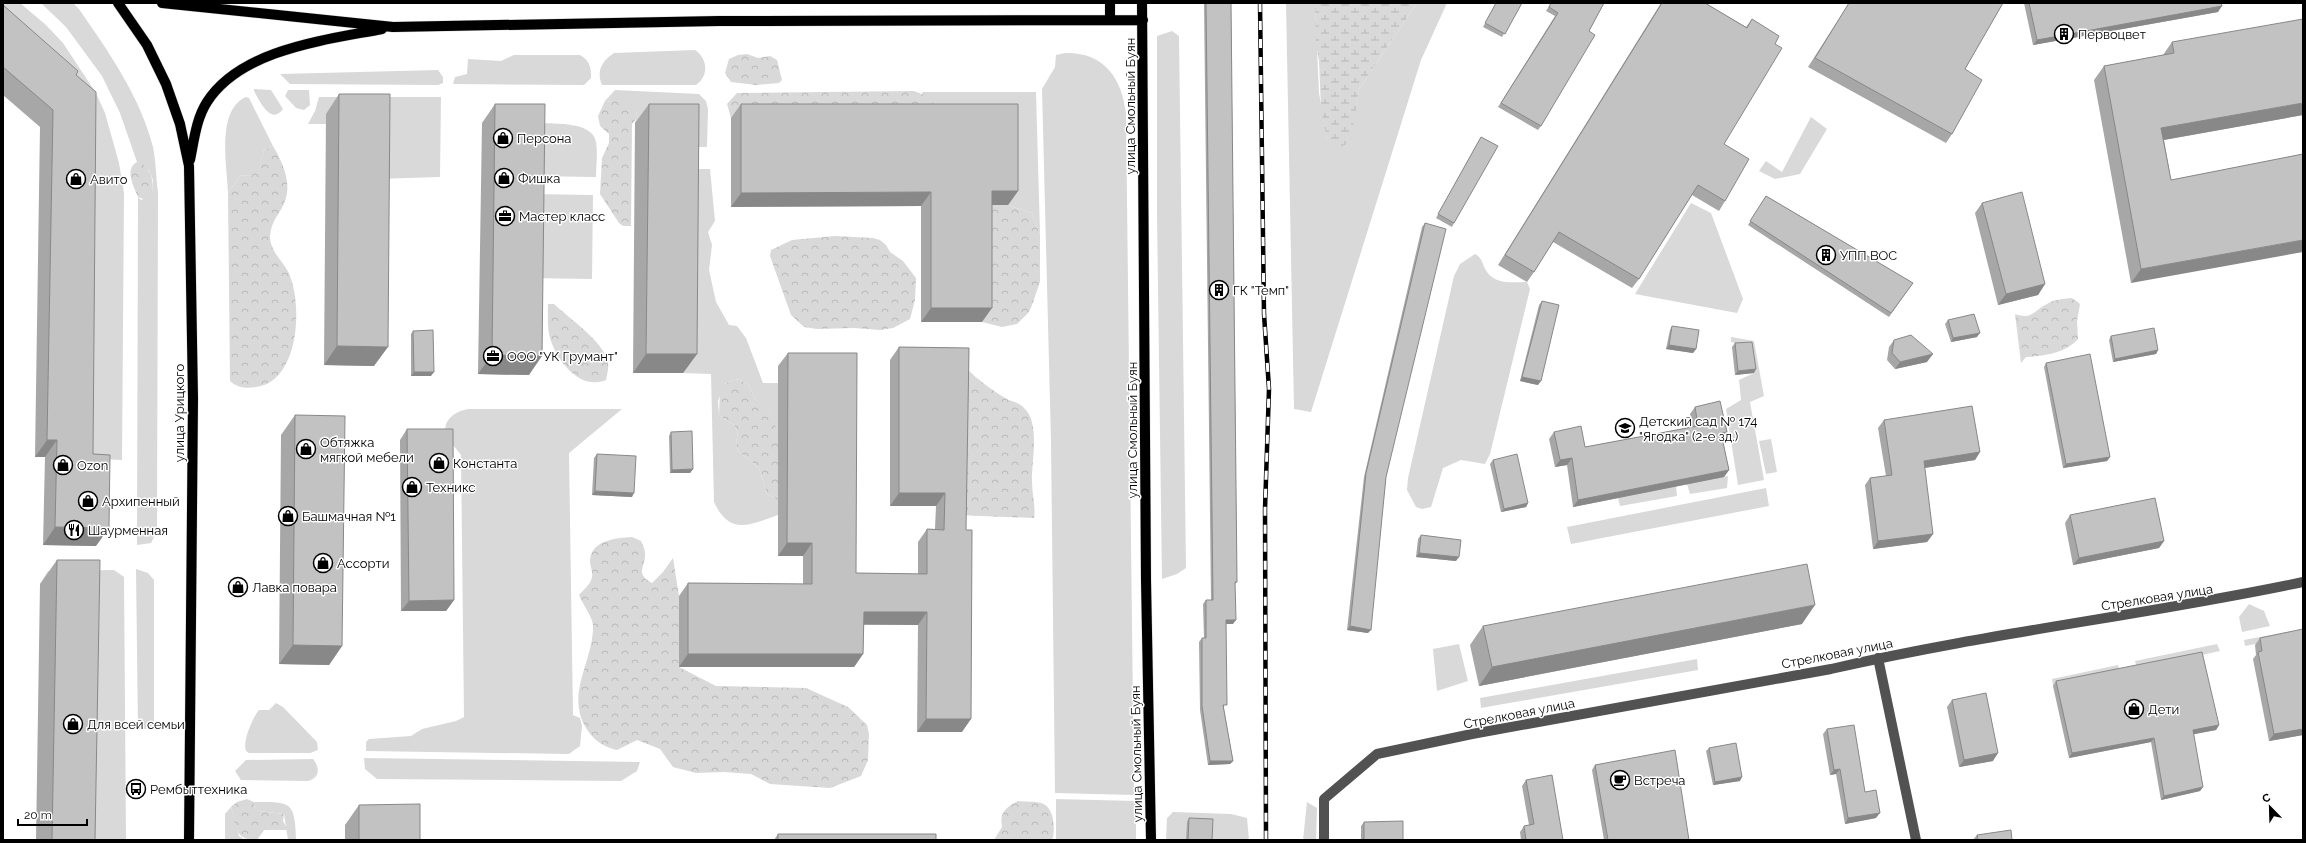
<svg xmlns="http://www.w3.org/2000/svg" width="2306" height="843" viewBox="0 0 2306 843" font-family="Raleway,sans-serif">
	<defs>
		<pattern id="forest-crowns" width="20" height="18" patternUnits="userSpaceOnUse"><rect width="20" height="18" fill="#d9d9d9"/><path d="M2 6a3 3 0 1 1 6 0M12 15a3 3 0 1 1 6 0" fill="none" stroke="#b8b8b8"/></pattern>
		<pattern id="wetland-marsh" width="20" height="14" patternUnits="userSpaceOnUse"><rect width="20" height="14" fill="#d9d9d9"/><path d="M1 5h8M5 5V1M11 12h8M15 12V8" fill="none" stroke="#b8b8b8"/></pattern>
	</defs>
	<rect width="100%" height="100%" fill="#fff"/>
	<path fill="#d9d9d9" d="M3 3H20L46 25 63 43 96 93 105 113 119 163 124 193 122 460 80 458 84 110 3 34Z
		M41 3H73L79 9C108 51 140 96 153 147 156 162 156 178 158 193L157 531 151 543 137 545 138 197 141 200 152 195 153 180 149 170 137 162 120 113 102 76 66 27Z
		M1286 3H1315L1319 93 1327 140 1356 106 1359 89 1417 3H1447L1421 60 1311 412 1294 409Z
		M1172 31 1179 36 1186 568 1177 574 1162 579 1157 213V36Z
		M695 50C708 59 709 76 696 85H602C596 71 602 61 614 53Z
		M1065 53C1104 52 1122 78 1126 114L1134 795 1055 793 1051 441 1042 89 1055 67 1056 55Z
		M514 55H580C590 61 591 67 591 78L584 85 453 84 455 77 467 74 468 59 501 61Z
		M438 70 443 77V83L438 85 290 84 280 74Z
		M254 89 271 90 283 109C271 126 259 100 254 91Z
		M288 90H309L310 105 304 110 296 108 285 96Z
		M615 90 699 94 706 101 708 109 707 147H686L685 123H635L637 113 622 101H605Z
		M922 92H1036L1040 234 1032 213 1008 205V118H932Z
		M246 97 249 98 273 146 264 150 258 172 250 176 241 175 228 193C227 166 216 110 246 97Z
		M319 97H441L440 177 376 179 326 114V124H308L315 111Z
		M1811 117 1827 129 1800 174 1775 179 1759 171 1766 161 1782 172Z
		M532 123C549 124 593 120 596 142 598 153 596 166 596 177L531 176Z
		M685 169H710L715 221 708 232 712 245 709 270 716 302 729 325 737 326 746 338 763 383H778V431L774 427 769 413 755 399 748 384 738 379 724 384 718 401 719 415 734 425 738 433 736 442 738 451 759 468 767 494 778 500V515C749 525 730 536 714 502L711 374 683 373Z
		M531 194 593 195 592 279 530 278Z
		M1691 203 1711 213 1743 299 1737 313 1635 294Z
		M1475 254C1483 258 1482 265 1487 272 1496 285 1514 282 1527 282L1530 289 1490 454 1485 464 1461 460 1443 468 1431 507 1422 509 1416 507 1407 490 1408 478 1454 276 1460 264Z
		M1731 337 1754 341 1764 396 1750 402 1764 480 1738 485 1726 409 1741 400 1739 380 1754 373 1749 346 1731 342Z
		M468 409H622L569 453 573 715 580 718 582 726 580 746 569 754 366 751V742L369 739 411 736 422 729 456 721 464 717 461 455C457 449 448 441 446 434 442 420 456 411 468 409Z
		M1771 439 1777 472 1766 474 1759 441Z
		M1728 476 1727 488 1690 494 1687 484Z
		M1676 486 1677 496 1620 506 1618 498Z
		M1766 488 1769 506 1571 544 1567 527Z
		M136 569 148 573 154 580V722L150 728 138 730Z
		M114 570 124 577 126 840H79L40 584 48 571Z
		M2249 604 2264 611 2270 626 2242 632 2239 617Z
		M2303 629V635L2245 646 2244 640Z
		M1459 644 1468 681 1437 691 1433 649Z
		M2217 644 2220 651 2137 669 2135 661Z
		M1697 659 1698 670 1481 708 1480 698Z
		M2118 665 2120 672 2053 686 2052 679Z
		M276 703 283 707 317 742 318 750 310 753H249L246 751C242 742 253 717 259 710H269Z
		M364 758 640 762 637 771 621 781 377 779 365 769Z
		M313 759C321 769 319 779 307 781L241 780 235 771 246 760Z
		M1056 799 1136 801V840H1056Z
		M254 802C291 802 295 801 296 840H288L284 814 259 811 255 810Z
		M1307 802 1317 808 1316 840H1303Z
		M231 807 239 836 245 840H225V814Z
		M1173 812 1231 814 1247 818 1249 840H1166L1167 818Z"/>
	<path fill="url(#forest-crowns)" d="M747 54 758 58 770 56 777 60 782 80 779 83 756 85 731 82 725 73 729 59 738 55Z
		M914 91 930 97 936 108 731 118 727 104 737 93Z
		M605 101C616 102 629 97 635 109 639 116 636 119 632 124L631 226H623L619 223 600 194 602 158 609 143V134L600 126 598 116Z
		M273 146C282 161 292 182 285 201 281 213 271 220 270 236 270 253 285 262 290 276 302 307 299 375 261 386 249 389 239 389 230 381L228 193 241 175 250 176 258 171 264 150Z
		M137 162C152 166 154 181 152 195L146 200 138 197C134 187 124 169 137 162Z
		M982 205H1008L1032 213 1040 234V282L1032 305 1029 312 1017 324 1002 327 982 322Z
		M835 236 873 238 880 240 886 245 890 252 903 261 916 278 915 300 910 319 893 328 880 330 854 328 817 329 804 327 791 315 770 256 771 250 792 240Z
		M2072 298 2080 304 2077 321 2078 339C2066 353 2044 356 2026 357L2021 363 2015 314C2032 320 2033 311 2047 304 2055 299 2063 299 2072 298Z
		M548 304H554C569 318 604 342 608 362 609 368 607 375 606 380 580 391 557 361 550 338 547 327 548 315 548 304Z
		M965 366C973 377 994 391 1005 398 1012 402 1019 402 1024 408 1041 423 1031 463 1032 482 1032 495 1036 506 1034 518L957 515Z
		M738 379 748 384 755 399 767 409 778 431V500L767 494 759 468 738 451 736 442 738 433 734 425 719 415 720 387 724 384Z
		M632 537 641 541C642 544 645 549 645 553 646 567 634 573 652 583L663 572 673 558 679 596V667L716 686 806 688 848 707 867 725 869 734 868 760 861 776 830 788 770 784 751 774 724 772 696 773 673 767 660 749 637 740 617 750C604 747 593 740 586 728 565 693 594 661 593 625 593 618 582 603 579 595 584 589 591 584 592 577 593 572 590 566 590 561 591 540 616 538 632 537Z
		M247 799 254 802 255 809 259 811 284 814 283 821 288 830H264L257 840C233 840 237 826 231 807L237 802Z
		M1018 801C1025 802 1034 801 1041 803 1054 806 1056 829 1052 840H994L1002 827C999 813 1006 807 1018 801Z"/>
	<path fill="url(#wetland-marsh)" d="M1315 3H1417L1359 89 1351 140 1338 150 1327 140 1321 109 1319 61 1316 45Z"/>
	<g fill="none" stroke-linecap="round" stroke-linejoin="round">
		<defs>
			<path id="major" d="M118 3 147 45 166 84 180 124 189 166 193 398 189 840
				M162 3 393 27 719 21 1143 20
				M1110 3V20
				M1142 3 1146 580 1151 840
				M190 160C194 141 196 119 207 102 241 49 326 40 382 29"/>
		</defs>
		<use href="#major" stroke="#dbdbdb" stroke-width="11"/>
		<path stroke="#525252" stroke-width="10" d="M1878 658 1916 840
			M1324 840V799L1377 754 1472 734 1831 669C1987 633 2147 615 2303 582"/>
		<use href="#major" stroke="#000" stroke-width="10"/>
		<defs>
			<path id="rail" d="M1260 3 1264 314 1269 389 1265 509 1266 840"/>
		</defs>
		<use href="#rail" stroke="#000" stroke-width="4.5"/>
		<use href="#rail" stroke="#fff" stroke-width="3" stroke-dasharray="9" stroke-linecap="butt"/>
	</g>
	<path fill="#a7a7a7" d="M1204 3H1231L1237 582 1235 584 1233 624H1226L1224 709 1233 761 1230 764 1208 765 1200 710 1199 642 1202 638H1204L1203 604 1206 600H1211Z
		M1496 3H1522L1502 37 1483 27Z
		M1551 3H1604L1589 31 1541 126 1538 130 1498 107 1555 16 1546 11Z
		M1661 3H1705L1746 27 1752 19 1775 44 1724 144 1725 201 1719 211 1692 195 1639 279 1632 288 1553 242 1534 272 1527 282 1498 265Z
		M1849 3H2003L1965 69 1952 134 1946 143 1808 67Z
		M2024 3H2221L2218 12 2033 45Z
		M3 5 76 75 96 546 43 545 45 457H35L40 127 3 95Z
		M2172 42 2303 115 2164 140 2171 180 2303 154 2131 283 2094 80 2104 66 2163 55Z
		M339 94 374 366 324 365 326 114Z
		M495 104 529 375 478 374 482 123Z
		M649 104 697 354 683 373H633L635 123Z
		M741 104 1018 191 1008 205H992L982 322H921V206L731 207V118Z
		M1481 137 1454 223 1452 227 1436 218Z
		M1766 196 1913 283 1889 317 1748 225Z
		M1982 203 2045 284 2038 295 1998 305 1975 213Z
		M1425 223 1386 477 1368 633 1347 630 1364 477 1422 227Z
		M1542 301 1538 385 1520 381 1539 305Z
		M1948 320 1977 337 1951 342 1945 324Z
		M1672 326 1696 349 1693 353 1666 349 1670 330Z
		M413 331 431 376H411V334Z
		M2111 336 2158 350 2156 354 2113 362 2109 340Z
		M1894 340 1927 362 1895 369 1887 360 1889 347Z
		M1735 343 1754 373 1735 375 1732 347Z
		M899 347 969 348 962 732H917L918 625H864L863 654 854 667H679V596L688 583 803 584V556H778V366L788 353 856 573 918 574V542L927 529H935L936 506H890V360Z
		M2046 363 2110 457 2107 461 2063 468 2044 367Z
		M1695 407 1722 438 1729 470 1724 477 1573 507 1567 465 1555 467 1549 439 1554 432 1585 447 1692 427 1690 414Z
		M295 415 342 646 329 665 279 664 281 435Z
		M1884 420 1980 452 1975 460 1924 468 1933 534 1927 542 1873 549 1865 485 1870 478 1886 476 1878 428Z
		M407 429 454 600 446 611H401L400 440Z
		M671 432 693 469 690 473H670L669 436Z
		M597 454 632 497 592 495 594 458Z
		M1493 460 1528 503 1526 507 1501 512 1490 464Z
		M2070 515 2164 541 2159 548 2073 565 2065 523Z
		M1421 535 1456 561 1416 557 1418 539Z
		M57 560 95 840H36L40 584Z
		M1802 624 1479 686 1470 645 1483 626Z
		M2260 638 2303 735 2269 741 2253 659 2256 655 2255 645Z
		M2056 681 2219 725 2216 730 2193 734 2203 787 2200 791 2161 800 2151 742 2069 758 2053 686Z
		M1952 700 1993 761 1959 767 1947 707Z
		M1827 729 1865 792 1876 818 1845 824 1836 774 1830 775 1823 734Z
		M1709 748 1740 781 1713 785 1706 751Z
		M1595 765 1689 840H1604L1592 770Z
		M1526 780 1563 840H1521L1520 832 1524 826 1529 825 1522 786Z
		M359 805 420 840H345V825Z
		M1189 818 1212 840H1186L1187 822Z
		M1364 822 1403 840H1361V826Z
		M778 834 936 840H774Z
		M1977 835 2012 840H1973Z"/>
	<path fill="#888" d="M2222 6 2218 12 2033 45 2037 40Z
		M2303 103V115L2152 142 2161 128Z
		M992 191H1018L1008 205H982Z
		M931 192 921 206 731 207 741 193Z
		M2303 240V252L2131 283 2141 269Z
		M2045 284 2038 295 1998 305 2006 294Z
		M931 308H992L982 322H921Z
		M1980 333 1977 337 1951 342 1953 338Z
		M1669 345 1696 349 1693 353 1666 349Z
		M337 346 388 347 374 366 324 365Z
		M2158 350 2156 354 2113 362 2115 359Z
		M646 354H697L683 373H633Z
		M1933 354 1927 362 1895 369 1900 362Z
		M492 355 542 356 529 375 478 374Z
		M1756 369 1754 373 1735 375 1738 371Z
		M414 372H434L431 376H411Z
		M1522 377 1541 381 1538 385 1520 381Z
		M1727 432 1722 439 1721 433Z
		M47 440H57L45 457H35Z
		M1980 452 1975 460 1918 469 1924 461Z
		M2110 457 2107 461 2063 468 2066 464Z
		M1572 458 1567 465 1555 467 1560 460Z
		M693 469 690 473H670L672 470Z
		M1729 470 1724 477 1573 507 1578 500Z
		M595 491 634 493 632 497 592 495Z
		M899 493H945L936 506H890Z
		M1528 503 1526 507 1501 512 1504 509Z
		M55 527 109 528 96 546 43 545Z
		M1933 534 1927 542 1873 549 1878 541Z
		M2164 541 2159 548 2073 565 2079 558Z
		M787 543H812L803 556H778Z
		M1419 553 1459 557 1456 561 1416 557Z
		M454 600 446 611H401L409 601Z
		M1815 605 1802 624 1479 686 1492 667Z
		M864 612H927L918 625 855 624Z
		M1226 620H1236L1233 624H1223Z
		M1350 626 1371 630 1368 633 1347 630Z
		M293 645 342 646 329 665 279 664Z
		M688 654H863L854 667H679Z
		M926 719H971L962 732H917Z
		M2219 725 2216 730 2190 735 2193 730Z
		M2303 729V735L2269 741 2274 734Z
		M2154 738 2151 742 2069 758 2072 753Z
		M1998 753 1993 761 1959 767 1964 760Z
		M1210 761H1233L1230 764 1208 765Z
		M1840 769 1836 774 1830 775 1834 770Z
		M1742 777 1740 781 1713 785 1715 782Z
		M2203 787 2200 791 2161 800 2164 796Z
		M1880 813 1876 818 1845 824 1848 818Z"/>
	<path fill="#c2c2c2" stroke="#888" d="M1206 3H1231L1237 582H1235L1236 620H1226L1227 705H1223L1233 761H1210L1202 706V638H1206V600H1213Z
		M1496 3H1522L1505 34 1485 23Z
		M1551 3H1604L1589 31 1595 35 1541 126 1501 103 1558 13 1549 7Z
		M1662 3H1705L1747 28 1752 19 1779 36 1775 44 1782 48 1724 144 1749 159 1725 201 1698 185 1639 279 1559 232 1534 272 1505 255Z
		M1849 3H2003L1965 69 1982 80 1952 134 1815 58Z
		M2029 3H2221L2222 6 2037 40Z
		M3 5 78 71 76 75 96 92 93 454 110 455 109 528 55 527 57 440H47L53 110 3 67Z
		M2303 19V103L2161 128 2171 180 2303 154V240L2141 269 2104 66 2174 53 2172 42Z
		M339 94H390L388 347 337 346Z
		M495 104H545L542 356 492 355Z
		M649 104H699L697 354H646Z
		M741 104H1018V191H992V308H931V192L741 193Z
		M1481 137 1498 146 1454 223 1438 214Z
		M2022 192 2045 284 2006 294 1982 203Z
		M1766 196 1913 283 1891 313 1750 221Z
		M1425 223 1446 229 1386 477 1371 630 1350 626 1366 473Z
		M1542 301 1559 305 1541 381 1522 377Z
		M1974 314 1980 333 1953 338 1948 320Z
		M1672 326 1699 330 1696 349 1669 345Z
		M2154 328 2158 350 2115 359 2111 336Z
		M433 330 434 372H414L413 331Z
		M1911 335 1933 354 1900 362 1892 353 1894 340Z
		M1752 342 1756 369 1738 371 1735 343Z
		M899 347 969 348 966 530H972L971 719H926L927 612H864L863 654H688V583L812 584V543H787L788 353H857L856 573 927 574V529L944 530 945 493H899Z
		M2090 354 2110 457 2066 464 2046 363Z
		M1720 401 1727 432 1721 433 1729 470 1578 500 1572 458 1560 460 1554 432 1581 426 1585 447 1698 426 1695 407Z
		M1972 406 1980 452 1924 461 1933 534 1878 541 1870 478 1892 475 1884 420Z
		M295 415 345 416 342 646 293 645Z
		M407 429H453L454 600 409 601Z
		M692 431 693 469 672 470 671 432Z
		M597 454 636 456 634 493 595 491Z
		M1517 454 1528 503 1504 509 1493 460Z
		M2155 498 2164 541 2079 558 2070 515Z
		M1421 535 1461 540 1459 557 1419 553Z
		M57 560H100L95 840H52Z
		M1807 564 1815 605 1492 667 1483 626Z
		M2303 629V729L2274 734 2258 652 2262 651 2260 638Z
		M2202 652 2219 725 2193 730 2203 787 2164 796 2154 738 2072 753 2056 681Z
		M1986 693 1998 753 1964 760 1952 700Z
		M1854 725 1865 792 1876 790 1880 813 1848 818 1840 769 1834 770 1827 729Z
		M1736 743 1742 777 1715 782 1709 748Z
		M1675 750 1689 840H1608L1595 765Z
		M1552 775 1563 840H1526L1524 826 1534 824 1526 780Z
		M420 804V840H359V805Z
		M1189 818 1213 819 1212 840H1188Z
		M1403 821V840H1364V822Z
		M2011 830 2012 840H1978L1977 835Z
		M778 834H936V840H778Z"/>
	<defs>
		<symbol id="building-ring" viewBox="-11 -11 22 22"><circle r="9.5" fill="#fff" stroke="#000" stroke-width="1.5"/><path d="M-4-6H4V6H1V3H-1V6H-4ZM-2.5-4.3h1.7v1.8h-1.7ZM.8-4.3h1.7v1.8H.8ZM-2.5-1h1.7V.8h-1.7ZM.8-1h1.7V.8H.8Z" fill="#000"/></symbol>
		<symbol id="shop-ring" viewBox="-11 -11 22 22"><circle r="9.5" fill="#fff" stroke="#000" stroke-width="1.5"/><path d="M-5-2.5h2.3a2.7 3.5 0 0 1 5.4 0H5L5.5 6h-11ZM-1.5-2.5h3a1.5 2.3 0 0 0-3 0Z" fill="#000"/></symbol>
		<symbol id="office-ring" viewBox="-11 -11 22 22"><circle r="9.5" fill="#fff" stroke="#000" stroke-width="1.5"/><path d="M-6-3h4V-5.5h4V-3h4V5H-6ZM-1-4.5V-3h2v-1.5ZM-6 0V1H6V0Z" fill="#000"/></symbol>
		<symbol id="school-ring" viewBox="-11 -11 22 22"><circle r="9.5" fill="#fff" stroke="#000" stroke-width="1.5"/><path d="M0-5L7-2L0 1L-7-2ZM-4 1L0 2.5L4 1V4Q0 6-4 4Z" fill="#000"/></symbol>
		<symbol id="restaurant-ring" viewBox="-11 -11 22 22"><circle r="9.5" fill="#fff" stroke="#000" stroke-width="1.5"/><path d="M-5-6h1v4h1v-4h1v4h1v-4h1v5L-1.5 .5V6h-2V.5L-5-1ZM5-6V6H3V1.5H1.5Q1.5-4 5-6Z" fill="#000"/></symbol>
		<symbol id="cafe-ring" viewBox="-11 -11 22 22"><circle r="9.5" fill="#fff" stroke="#000" stroke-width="1.5"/><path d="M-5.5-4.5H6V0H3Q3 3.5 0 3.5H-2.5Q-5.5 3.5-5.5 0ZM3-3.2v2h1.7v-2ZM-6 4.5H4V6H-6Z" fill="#000"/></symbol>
		<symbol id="bus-ring" viewBox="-11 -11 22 22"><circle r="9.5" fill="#fff" stroke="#000" stroke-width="1.5"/><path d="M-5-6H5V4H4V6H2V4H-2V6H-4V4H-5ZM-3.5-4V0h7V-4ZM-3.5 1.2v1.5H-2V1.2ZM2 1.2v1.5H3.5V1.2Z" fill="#000"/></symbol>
	</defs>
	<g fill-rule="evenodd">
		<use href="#building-ring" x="2053" y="23" width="22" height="22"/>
		<use href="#shop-ring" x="492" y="127" width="22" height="22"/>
		<use href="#shop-ring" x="493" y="167" width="22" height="22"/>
		<use href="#shop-ring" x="65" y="168" width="22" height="22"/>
		<use href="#office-ring" x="494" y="205" width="22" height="22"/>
		<use href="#building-ring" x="1815" y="244" width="22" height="22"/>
		<use href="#building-ring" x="1208" y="279" width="22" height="22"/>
		<use href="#office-ring" x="482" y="345" width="22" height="22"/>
		<use href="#school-ring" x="1614" y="417" width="22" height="22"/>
		<use href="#shop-ring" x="295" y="438" width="22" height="22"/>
		<use href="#shop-ring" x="428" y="452" width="22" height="22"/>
		<use href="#shop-ring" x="52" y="454" width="22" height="22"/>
		<use href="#shop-ring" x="401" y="476" width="22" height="22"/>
		<use href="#shop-ring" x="77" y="490" width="22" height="22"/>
		<use href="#shop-ring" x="277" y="505" width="22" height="22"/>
		<use href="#restaurant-ring" x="63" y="519" width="22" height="22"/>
		<use href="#shop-ring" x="312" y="552" width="22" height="22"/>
		<use href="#shop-ring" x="227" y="576" width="22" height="22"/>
		<use href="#shop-ring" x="2123" y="698" width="22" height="22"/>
		<use href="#shop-ring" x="62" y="713" width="22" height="22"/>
		<use href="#cafe-ring" x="1609" y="769" width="22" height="22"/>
		<use href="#bus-ring" x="125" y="778" width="22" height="22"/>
	</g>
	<g text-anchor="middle" stroke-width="3" stroke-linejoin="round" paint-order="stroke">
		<g font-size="13" fill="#000" stroke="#fff" text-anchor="start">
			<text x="2078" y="39">Первоцвет</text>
			<text x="517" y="143">Персона</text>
			<text x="518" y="183">Фишка</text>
			<text x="90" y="184">Авито</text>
			<text x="519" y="221">Мастер класс</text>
			<text x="1840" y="260">УПП ВОС</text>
			<text x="1233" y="295">ГК "Темп"</text>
			<text x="507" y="361">ООО "УК Грумант"</text>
			<text x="1639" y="426">Детский сад № 174<tspan x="1639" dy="15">"Ягодка" (2-е зд.)</tspan></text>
			<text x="320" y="447">Обтяжка<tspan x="320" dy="15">мягкой мебели</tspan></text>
			<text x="453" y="468">Константа</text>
			<text x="77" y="470">Ozon</text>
			<text x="426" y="492">Техникс</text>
			<text x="102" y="506">Архипенный</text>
			<text x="302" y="521">Башмачная №1</text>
			<text x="88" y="535">Шаурменная</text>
			<text x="337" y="568">Ассорти</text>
			<text x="252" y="592">Лавка повара</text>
			<text x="2148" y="714">Дети</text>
			<text x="87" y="729">Для всей семьи</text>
			<text x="1634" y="785">Встреча</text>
			<text x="150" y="794">Рембыттехника</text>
		</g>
		<g font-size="13" fill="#000" stroke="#fff">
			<text transform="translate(1130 106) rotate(-90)" y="5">улица Смольный Буян</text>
			<text transform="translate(179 413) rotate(-90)" y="5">улица Урицкого</text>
			<text transform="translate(1132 430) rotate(-90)" y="5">улица Смольный Буян</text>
			<text transform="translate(2157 597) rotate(-9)" y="5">Стрелковая улица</text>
			<text transform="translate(1837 653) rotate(-11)" y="5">Стрелковая улица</text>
			<text transform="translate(1519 713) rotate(-11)" y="5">Стрелковая улица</text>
			<text transform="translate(1136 754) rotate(-91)" y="5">улица Смольный Буян</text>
		</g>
	</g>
	<rect width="2306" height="843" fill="none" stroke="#000000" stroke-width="8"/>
	<g transform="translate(2270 807) rotate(337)" stroke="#ffffff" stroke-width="3" paint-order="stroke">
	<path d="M0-3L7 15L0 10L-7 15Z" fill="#000000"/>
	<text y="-6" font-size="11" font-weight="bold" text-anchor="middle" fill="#000000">С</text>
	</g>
	<path d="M18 819v6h69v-6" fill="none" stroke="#000000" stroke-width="2"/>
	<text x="24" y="819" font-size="12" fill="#000000" stroke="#ffffff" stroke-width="3" paint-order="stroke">20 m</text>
</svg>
